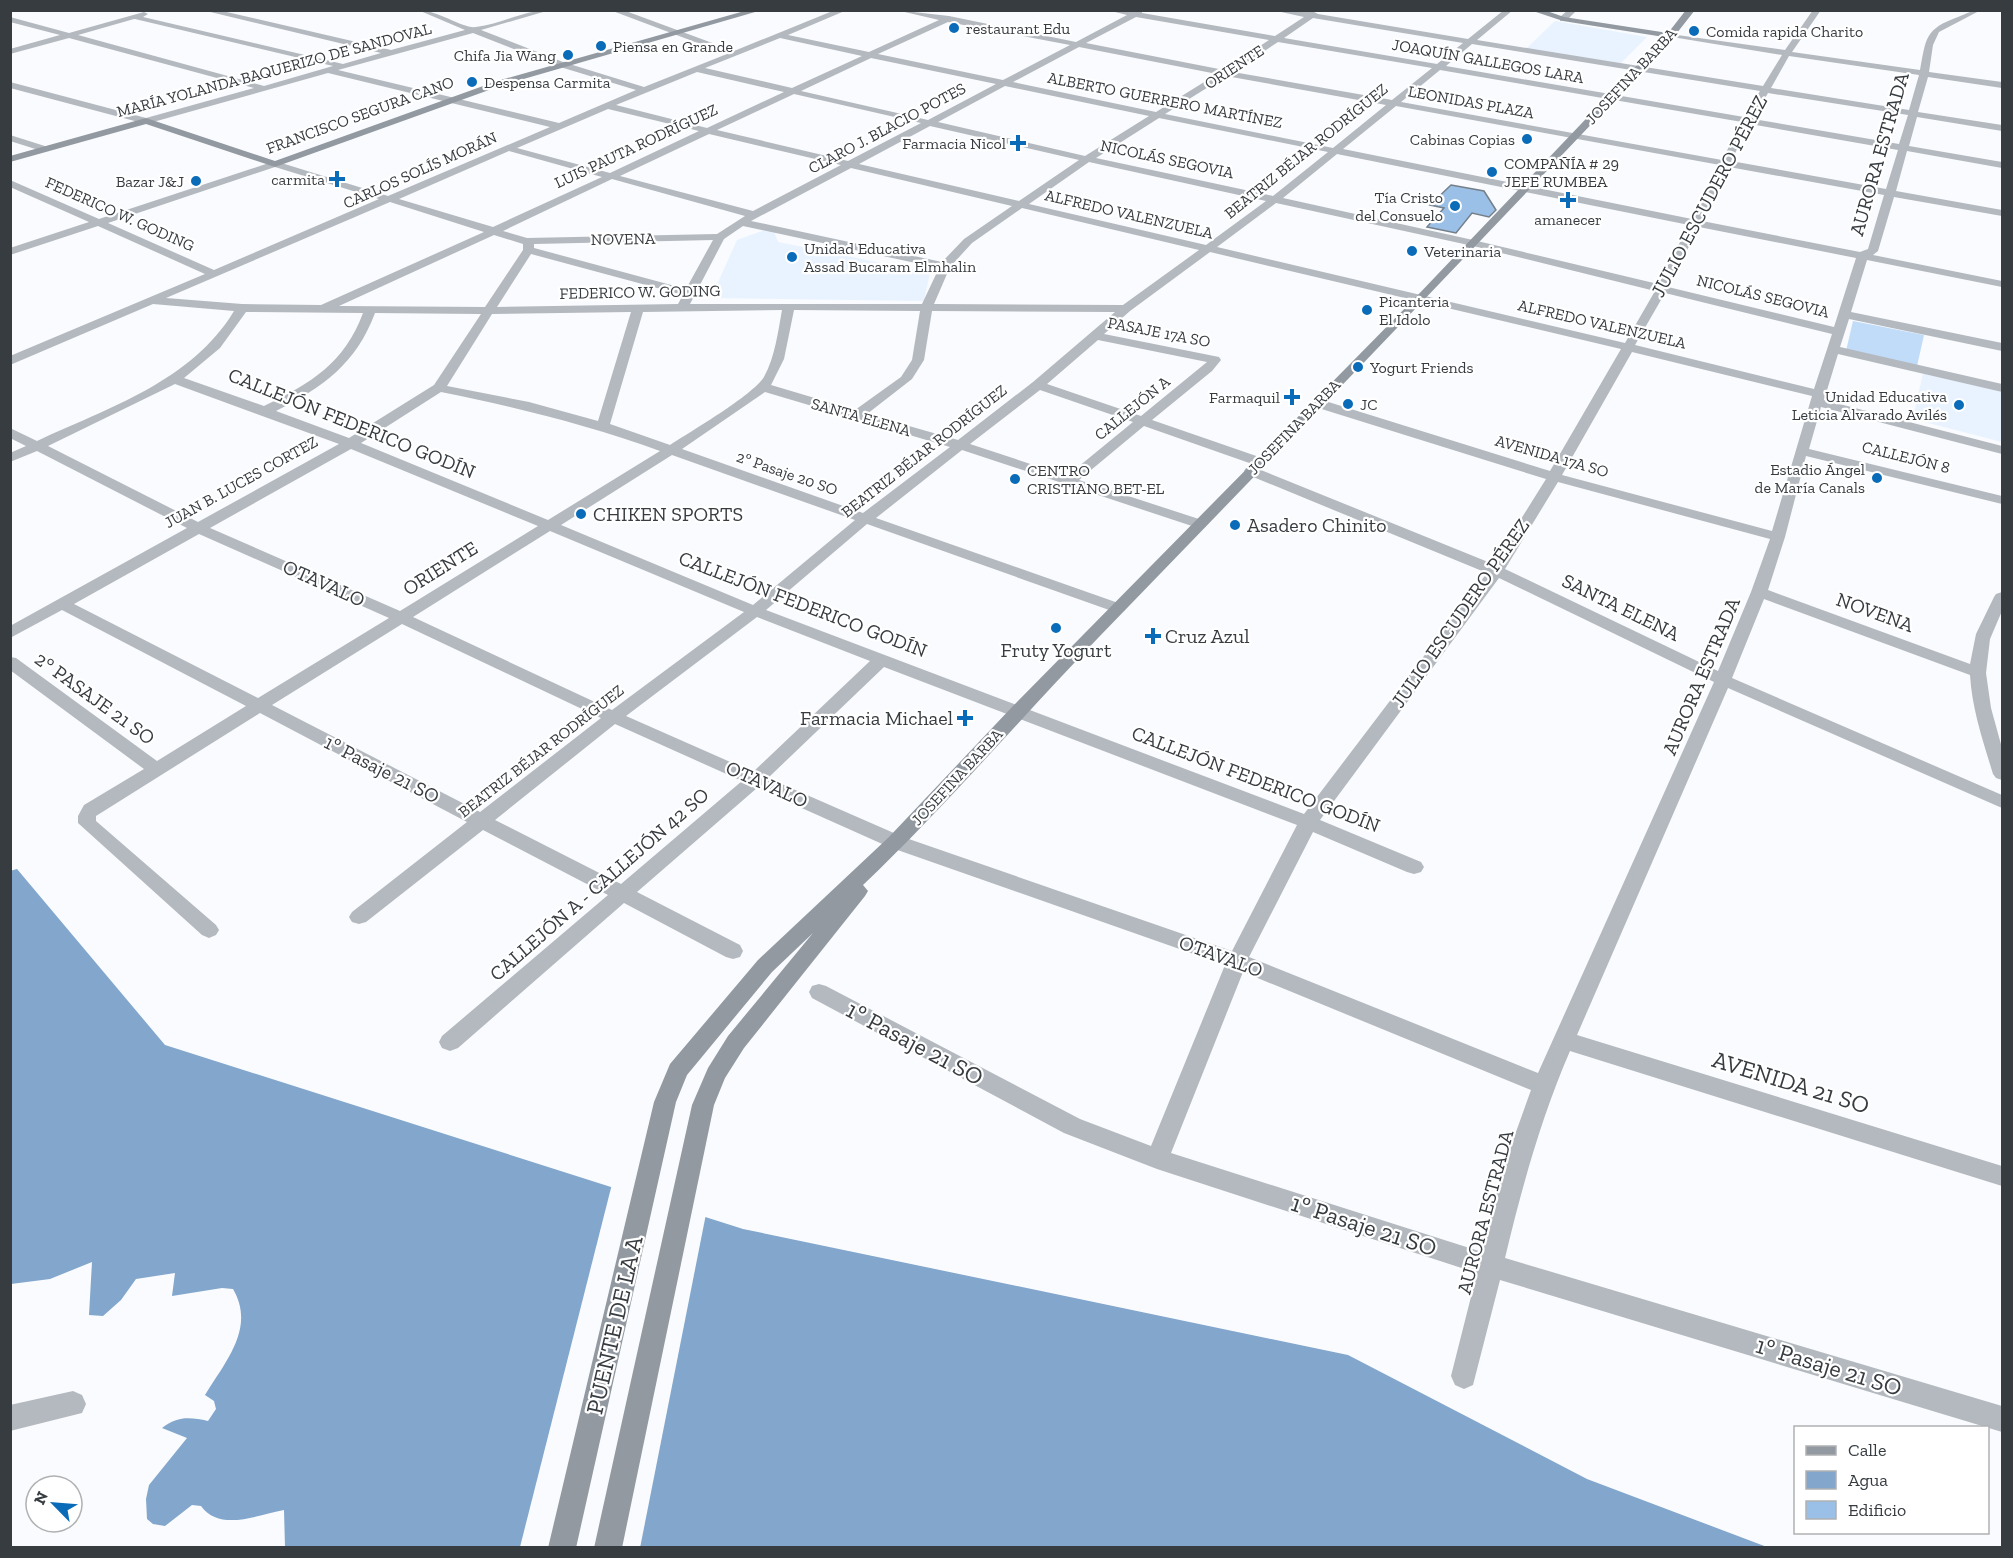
<svg xmlns="http://www.w3.org/2000/svg" width="2013" height="1558" viewBox="0 0 2013 1558" font-family="'Zilla Slab',serif">
	<rect width="100%" height="100%" fill="#f9fbfe"/>
	<g fill="#e9f3ff">
		<polygon points="1555,21 1647,37 1621,63 1526,49"/>
		<polygon points="765,230 774,232 778,242 930,273 924,301 711,298 737,240"/>
		<polygon points="1923,373 2002,392 2002,442 1913,419"/>
	</g>
	<polygon fill="#c0dcf9" points="1853,321 1924,335 1917,366 1846,351"/>
	<path fill="#82a6cc" d="M17 869 165 1045 743 1229 1348 1355 1587 1479 1767 1547H285L284 1510C257 1515 220 1532 201 1506L192 1505 165 1526 153 1524 147 1519 146 1499 149 1485 187 1438 162 1428C177 1416 190 1417 208 1421L216 1409 214 1401 205 1395C225 1362 256 1328 233 1289L222 1288 172 1296 175 1273 136 1279 121 1300 103 1316 89 1315 92 1262 50 1279 11 1284 10 871Z"/>
	<polygon fill="#f9fbfe" points="612,1184 706,1214 640,1548 520,1547"/>
	<polygon fill="#9bc0e7" stroke="#747f8a" stroke-width="1.5" points="1451,185 1484,191 1496,210 1489,217 1472,213 1456,233 1427,227 1444,208 1430,205"/>
	<g fill="none" stroke-linecap="round" stroke-linejoin="round">
		<g fill="#b4b9bf" fill-rule="evenodd">
			<path d="M202 10H218L391 50 465 30 418 10C438 10 463 29 476 27 502 24 524 10 550 10L481 30 563 62 644 87 727 54 610 10H623L734 51 835 10H847L788 35 869 52 939 20 896 10 949 16 1076 42 1127 15 1107 10H1142V13L1275 36 1304 17 1272 10 1314 12 1318 14 1468 39 1504 10H1513L1477 40 1763 86 1782 55 1666 36 1670 34 1785 50 1813 10H1821L1792 52 1920 70C1926 38 1925 29 1958 17 1966 14 1971 10 1981 10L1939 32 1933 45 1929 72 2002 82V88L1928 77 1918 112 2002 125V131L1917 117 1909 146 2002 162V168L1907 151 1896 191 2002 210V216L1894 197 1878 251 1873 255 2002 281V287L1867 260 1851 312 2002 343V351L1849 319 1840 347 2002 384V392L1838 354 1824 400 2002 446V454L1821 407 1809 449 2002 496V504L1806 456 1785 537 1768 590 1970 664 1976 634 1994 597 1996 594 2002 592V611L1990 639 1986 673 1991 708 2002 748V780L1996 778 1993 774C1983 741 1972 709 1970 675L1764 599 1732 678 2002 795V808L1728 688 1577 1035 2002 1166V1186L1570 1051C1541 1118 1522 1187 1505 1258L2002 1406V1432L1500 1280 1473 1385 1464 1389 1455 1385 1451 1376 1477 1273 1157 1169 1064 1133 812 998 809 992 812 986 819 984 826 986 1080 1119 1151 1146 1225 965 889 847 757 788 637 892 740 945 743 951 740 957 733 959 726 957 624 903 458 1048 450 1051 442 1048 439 1042 442 1036 608 895 483 830 366 922 359 924 352 922 349 917 352 912 467 822 260 713 96 816V821L216 925 219 930 216 935 209 938 202 935 78 823V816L84 805 144 769 10 670V657L16 658 157 761 246 706 62 610 10 638V626L187 528 37 451 10 462V453L26 446 10 438V428L37 441C108 408 192 381 234 311L153 304 10 365V356L205 274 98 226 10 255V248L89 222 10 187V180L99 219 275 161 388 196 550 127 328 73 146 124 10 88V82L146 118 254 88 69 38 10 54V49L60 35 10 22V17L69 33 144 12 148 14 143 17 343 64 381 53ZM1136 17 1269 40 1224 70 1086 43ZM1313 18 1463 43 1437 64 1284 38ZM134 19H135L333 66 264 86 78 35ZM948 22 1070 45 1003 80 878 54ZM473 33 557 66 636 90 559 123 338 70ZM780 38 862 56 792 88 705 68ZM1278 42 1432 68 1392 100 1233 72ZM1472 44 1760 91 1744 117 1446 66ZM1079 47 1217 74 1156 112 1013 82ZM1789 56 1919 75 1909 110 1771 88ZM871 58 996 84 928 120 801 91ZM1440 70 1742 122 1722 160 1401 102ZM697 72 784 92 707 128 616 105ZM1226 76 1386 105 1333 148 1165 114ZM1005 86 1149 116 1085 156 938 122ZM1768 93 1908 115 1899 144 1753 119ZM794 94 921 123 848 161 717 130ZM1396 106 1720 165 1692 219 1343 149ZM608 109 699 131 610 173 517 148ZM1159 118 1328 152 1273 196 1096 158ZM1750 124 1898 150 1886 189 1731 161ZM930 126 1079 160 1019 201 859 164ZM709 134 841 165 753 211 620 176ZM509 151 602 177 493 227 399 199ZM1337 154 1689 225 1658 284 1473 240 1283 198ZM1089 162 1266 201 1206 245 1029 204ZM275 167 379 199 214 270 108 223ZM1729 167 1884 195 1868 249 1860 252 1702 221ZM851 168 1012 206 964 239 942 262 751 221ZM612 179 745 216 717 234 527 238 503 231ZM390 202 484 232 321 305 242 304 166 298ZM1276 203 1473 246 1655 291 1625 343 1217 247ZM1022 208 1199 250 1123 305 934 304 950 267 972 243ZM743 226 939 268 922 304H690L724 239ZM1699 227 1856 258 1834 327 1668 287ZM494 235 523 244V250L485 307 339 306ZM713 240 686 289 534 248V244ZM1210 252 1621 349 1550 471 1322 400 1317 399 1310 403 1312 406 1546 479 1493 564 1256 468H1246L1244 471 1246 474 1487 573 1304 814 766 610 867 524 1112 611H1124L1126 608 1124 605 876 518 962 450 1195 527H1205L1207 524 1205 521 1079 480 1144 426 1255 465 1260 466 1267 462 1265 459 1152 420 1212 371 1221 360 1219 357 1104 334 1130 311ZM531 254 683 295 678 304 497 307ZM1665 293 1832 334 1814 389 1635 345ZM782 310C778 332 775 357 764 377 753 395 690 432 670 445L610 424 643 312ZM794 310 920 311 912 360 901 377 855 410 771 385 784 359ZM932 311 1115 312 1033 382 958 440 867 414 912 379 924 360ZM246 312 363 313C344 364 311 383 264 406L184 378 220 348ZM631 312 598 421 529 402 447 386 492 314ZM375 313 481 314 434 385 349 438 276 411C323 387 356 364 375 313ZM1098 340 1207 362 1141 416 1047 384ZM1632 352 1812 396 1772 531 1562 475ZM175 384 339 444 198 522 48 446ZM1040 390 1133 422 1067 476 970 444ZM441 392C516 407 588 425 660 451L548 520 361 443ZM765 392 950 447 863 513 682 449ZM351 449 538 526 400 611 210 528ZM672 455 855 520 753 605 561 525ZM1558 482 1770 539 1751 592 1718 671 1505 569ZM550 531 744 612 612 710 413 617ZM199 534 389 618 258 698 74 604ZM1499 578 1714 682 1538 1073 1249 957 1313 832 1407 872 1414 874 1421 872 1424 867 1421 862 1320 820ZM757 617 870 661 753 772 626 716ZM402 624 601 718 480 812 272 705ZM884 667 1297 825 1232 951 903 837 768 778ZM615 724 742 781 621 884 495 820ZM1243 972 1531 1090 1502 1171 1482 1252 1171 1153Z"/>
			<polygon points="1568,10 1577,10 1566,21 1560,21 1560,17"/>
			<polygon points="10,135 48,147 50,149 45,152 10,141"/>
			<polygon points="73,1391 82,1395 86,1404 82,1413 10,1431 10,1405"/>
		</g>
		<g fill="#9299a1" fill-rule="evenodd">
			<polygon points="748,10 762,10 503,85 275,167 146,124 10,162 10,156 146,118 275,161 497,81"/>
			<path d="M1530 10H1544L1564 17 1668 33 1686 10H1695L1673 38C1483 239 1291 439 1098 638 1019 720 945 807 863 885L868 891 865 896 744 1048 725 1078 714 1105 622 1548H594L692 1105 708 1068 728 1036 813 933 772 972 687 1075 676 1102 576 1548H548L654 1102 670 1064 758 960 889 837 1012 707 1416 297 1664 37 1563 21Z"/>
		</g>
	</g>
	<g fill="#0a6cb8" stroke="#fff" stroke-width="2">
		<circle cx="954" cy="28" r="6"/>
		<circle cx="1694" cy="31" r="6"/>
		<circle cx="601" cy="46" r="6"/>
		<circle cx="568" cy="55" r="6"/>
		<circle cx="472" cy="82" r="6"/>
		<circle cx="1527" cy="139" r="6"/>
		<path d="M1015 134h6v6h6v6h-6v6h-6v-6h-6v-6h6z"/>
		<circle cx="1492" cy="172" r="6"/>
		<path d="M334 170h6v6h6v6h-6v6h-6v-6h-6v-6h6z"/>
		<circle cx="196" cy="181" r="6"/>
		<path d="M1565 191h6v6h6v6h-6v6h-6v-6h-6v-6h6z"/>
		<circle cx="1455" cy="206" r="6"/>
		<circle cx="1412" cy="251" r="6"/>
		<circle cx="792" cy="257" r="6"/>
		<circle cx="1367" cy="310" r="6"/>
		<circle cx="1358" cy="367" r="6"/>
		<path d="M1289 388h6v6h6v6h-6v6h-6v-6h-6v-6h6z"/>
		<circle cx="1348" cy="404" r="6"/>
		<circle cx="1959" cy="405" r="6"/>
		<circle cx="1877" cy="478" r="6"/>
		<circle cx="1015" cy="479" r="6"/>
		<circle cx="581" cy="514" r="6"/>
		<circle cx="1235" cy="525" r="6"/>
		<circle cx="1056" cy="628" r="6"/>
		<path d="M1150 627h6v6h6v6h-6v6h-6v-6h-6v-6h6z"/>
		<path d="M962 709h6v6h6v6h-6v6h-6v-6h-6v-6h6z"/>
	</g>
	<g text-anchor="middle" dominant-baseline="central" stroke-width="4.5" stroke-linejoin="round" paint-order="stroke">
		<g font-size="16" fill="#373c41" stroke="#fff" text-anchor="start">
			<text x="966" y="28">restaurant Edu</text>
			<text x="1706" y="31">Comida rapida Charito</text>
			<text x="613" y="46">Piensa en Grande</text>
			<text x="556" y="55" text-anchor="end">Chifa Jia Wang</text>
			<text x="484" y="82">Despensa Carmita</text>
			<text x="1515" y="139" text-anchor="end">Cabinas Copias</text>
			<text x="1006" y="143" text-anchor="end">Farmacia Nicol</text>
			<text x="1504" y="163">COMPAÑÍA # 29<tspan x="1504" dy="18">JEFE RUMBEA</tspan></text>
			<text x="325" y="179" text-anchor="end">carmita</text>
			<text x="184" y="181" text-anchor="end">Bazar J&amp;J</text>
			<text x="1443" y="197" text-anchor="end">Tía Cristo<tspan x="1443" dy="18">del Consuelo</tspan></text>
			<text x="1568" y="219" text-anchor="middle">amanecer</text>
			<text x="804" y="248">Unidad Educativa<tspan x="804" dy="18">Assad Bucaram Elmhalin</tspan></text>
			<text x="1424" y="251">Veterinaria</text>
			<text x="1379" y="301">Picanteria<tspan x="1379" dy="18">El Idolo</tspan></text>
			<text x="1370" y="367">Yogurt Friends</text>
			<text x="1947" y="396" text-anchor="end">Unidad Educativa<tspan x="1947" dy="18">Leticia Alvarado Avilés</tspan></text>
			<text x="1280" y="397" text-anchor="end">Farmaquil</text>
			<text x="1360" y="404">JC</text>
			<text x="1865" y="469" text-anchor="end">Estadio Ángel<tspan x="1865" dy="18">de María Canals</tspan></text>
			<text x="1027" y="470">CENTRO<tspan x="1027" dy="18">CRISTIANO BET-EL</tspan></text>
		</g>
		<g font-size="16" fill="#373c41" stroke="#fff">
			<text transform="translate(1488 61) rotate(10)">JOAQUÍN GALLEGOS LARA</text>
			<text transform="translate(1234 67) rotate(-33)">ORIENTE</text>
			<text transform="translate(274 70) rotate(-15)">MARÍA YOLANDA BAQUERIZO DE SANDOVAL</text>
			<text transform="translate(1631 76) rotate(-47)">JOSEFINA BARBA</text>
			<text transform="translate(1165 100) rotate(11)">ALBERTO GUERRERO MARTÍNEZ</text>
			<text transform="translate(1471 102) rotate(10)">LEONIDAS PLAZA</text>
			<text transform="translate(360 115) rotate(-20)">FRANCISCO SEGURA CANO</text>
			<text transform="translate(887 128) rotate(-28)">CLARO J. BLACIO POTES</text>
			<text transform="translate(636 146) rotate(-25)">LUIS PAUTA RODRÍGUEZ</text>
			<text transform="translate(1306 151) rotate(-39)">BEATRIZ BÉJAR RODRÍGUEZ</text>
			<text transform="translate(1167 159) rotate(12)">NICOLÁS SEGOVIA</text>
			<text transform="translate(420 170) rotate(-24)">CARLOS SOLÍS MORÁN</text>
			<text transform="translate(120 214) rotate(24)">FEDERICO W. GODING</text>
			<text transform="translate(1129 214) rotate(13)">ALFREDO VALENZUELA</text>
			<text transform="translate(623 239) rotate(-1)">NOVENA</text>
			<text transform="translate(640 292) rotate(-1)">FEDERICO W. GODING</text>
			<text transform="translate(1763 296) rotate(14)">NICOLÁS SEGOVIA</text>
			<text transform="translate(1602 324) rotate(13)">ALFREDO VALENZUELA</text>
			<text transform="translate(1159 332) rotate(11)">PASAJE 17A SO</text>
			<text transform="translate(1132 408) rotate(-39)">CALLEJÓN A</text>
			<text transform="translate(861 417) rotate(16)">SANTA ELENA</text>
			<text transform="translate(1294 427) rotate(-46)">JOSEFINA BARBA</text>
			<text transform="translate(924 451) rotate(-38)">BEATRIZ BÉJAR RODRÍGUEZ</text>
			<text transform="translate(1552 456) rotate(16)">AVENIDA 17A SO</text>
			<text transform="translate(1906 457) rotate(14)">CALLEJÓN 8</text>
			<text transform="translate(787 473) rotate(19)">2º Pasaje 20 SO</text>
			<text transform="translate(241 482) rotate(-29)">JUAN B. LUCES CORTEZ</text>
			<text transform="translate(541 751) rotate(-38)">BEATRIZ BÉJAR RODRÍGUEZ</text>
			<text transform="translate(957 777) rotate(-47)">JOSEFINA BARBA</text>
		</g>
		<g font-size="20" fill="#373c41" stroke="#fff">
			<text transform="translate(1879 154) rotate(-74)">AURORA ESTRADA</text>
			<text transform="translate(1709 196) rotate(-62)">JULIO ESCUDERO PÉREZ</text>
			<text transform="translate(352 423) rotate(22)">CALLEJÓN FEDERICO GODÍN</text>
			<text transform="translate(440 568) rotate(-32)">ORIENTE</text>
			<text transform="translate(324 583) rotate(24)">OTAVALO</text>
			<text transform="translate(803 604) rotate(21)">CALLEJÓN FEDERICO GODÍN</text>
			<text transform="translate(1621 607) rotate(26)">SANTA ELENA</text>
			<text transform="translate(1875 612) rotate(20)">NOVENA</text>
			<text transform="translate(1460 613) rotate(-55)">JULIO ESCUDERO PÉREZ</text>
			<text transform="translate(1701 676) rotate(-67)">AURORA ESTRADA</text>
			<text transform="translate(95 698) rotate(36)">2° PASAJE 21 SO</text>
			<text transform="translate(382 769) rotate(27)">1º Pasaje 21 SO</text>
			<text transform="translate(1256 779) rotate(21)">CALLEJÓN FEDERICO GODÍN</text>
			<text transform="translate(767 784) rotate(24)">OTAVALO</text>
			<text transform="translate(599 884) rotate(-41)">CALLEJÓN A - CALLEJÓN 42 SO</text>
			<text transform="translate(1221 956) rotate(20)">OTAVALO</text>
			<text transform="translate(1485 1212) rotate(-75)">AURORA ESTRADA</text>
		</g>
		<g font-size="20" fill="#373c41" stroke="#fff" text-anchor="start">
			<text x="593" y="514">CHIKEN SPORTS</text>
			<text x="1247" y="525">Asadero Chinito</text>
			<text x="1165" y="636">Cruz Azul</text>
			<text x="1056" y="650" text-anchor="middle">Fruty Yogurt</text>
			<text x="953" y="718" text-anchor="end">Farmacia Michael</text>
		</g>
		<g font-size="24" fill="#373c41" stroke="#fff">
			<text transform="translate(915 1043) rotate(28)">1º Pasaje 21 SO</text>
			<text transform="translate(1791 1082) rotate(17)">AVENIDA 21 SO</text>
			<text transform="translate(1364 1225) rotate(18)">1º Pasaje 21 SO</text>
			<text transform="translate(614 1325) rotate(-77)">PUENTE DE LA A</text>
			<text transform="translate(1829 1366) rotate(17)">1º Pasaje 21 SO</text>
		</g>
	</g>
	<rect width="2013" height="1558" fill="none" stroke="#373c41" stroke-width="24"/>
	<rect x="1794" y="1426" width="195" height="108" fill="#ffffff" stroke="#afb1b3" stroke-width="1.5"/>
	<rect x="1806" y="1446" width="30" height="9" fill="#9299a1" stroke="#afb1b3" stroke-width="1.5"/>
	<text x="1848" y="1456" font-size="18" fill="#373c41">Calle</text>
	<rect x="1806" y="1471" width="30" height="18" fill="#82a6cc" stroke="#afb1b3" stroke-width="1.5"/>
	<text x="1848" y="1486" font-size="18" fill="#373c41">Agua</text>
	<rect x="1806" y="1501" width="30" height="18" fill="#9bc0e7" stroke="#afb1b3" stroke-width="1.5"/>
	<text x="1848" y="1516" font-size="18" fill="#373c41">Edificio</text>
	<g transform="translate(54 1504) rotate(295)"><circle r="28" fill="#ffffff" stroke="#afb1b3" stroke-width="1.5"/>
	<path d="M0-4.5L10 22L0 15L-10 22Z" fill="#0a6cb8"/>
	<text y="-9" font-size="16" font-weight="bold" text-anchor="middle" fill="#373c41">N</text>
	</g>
</svg>
